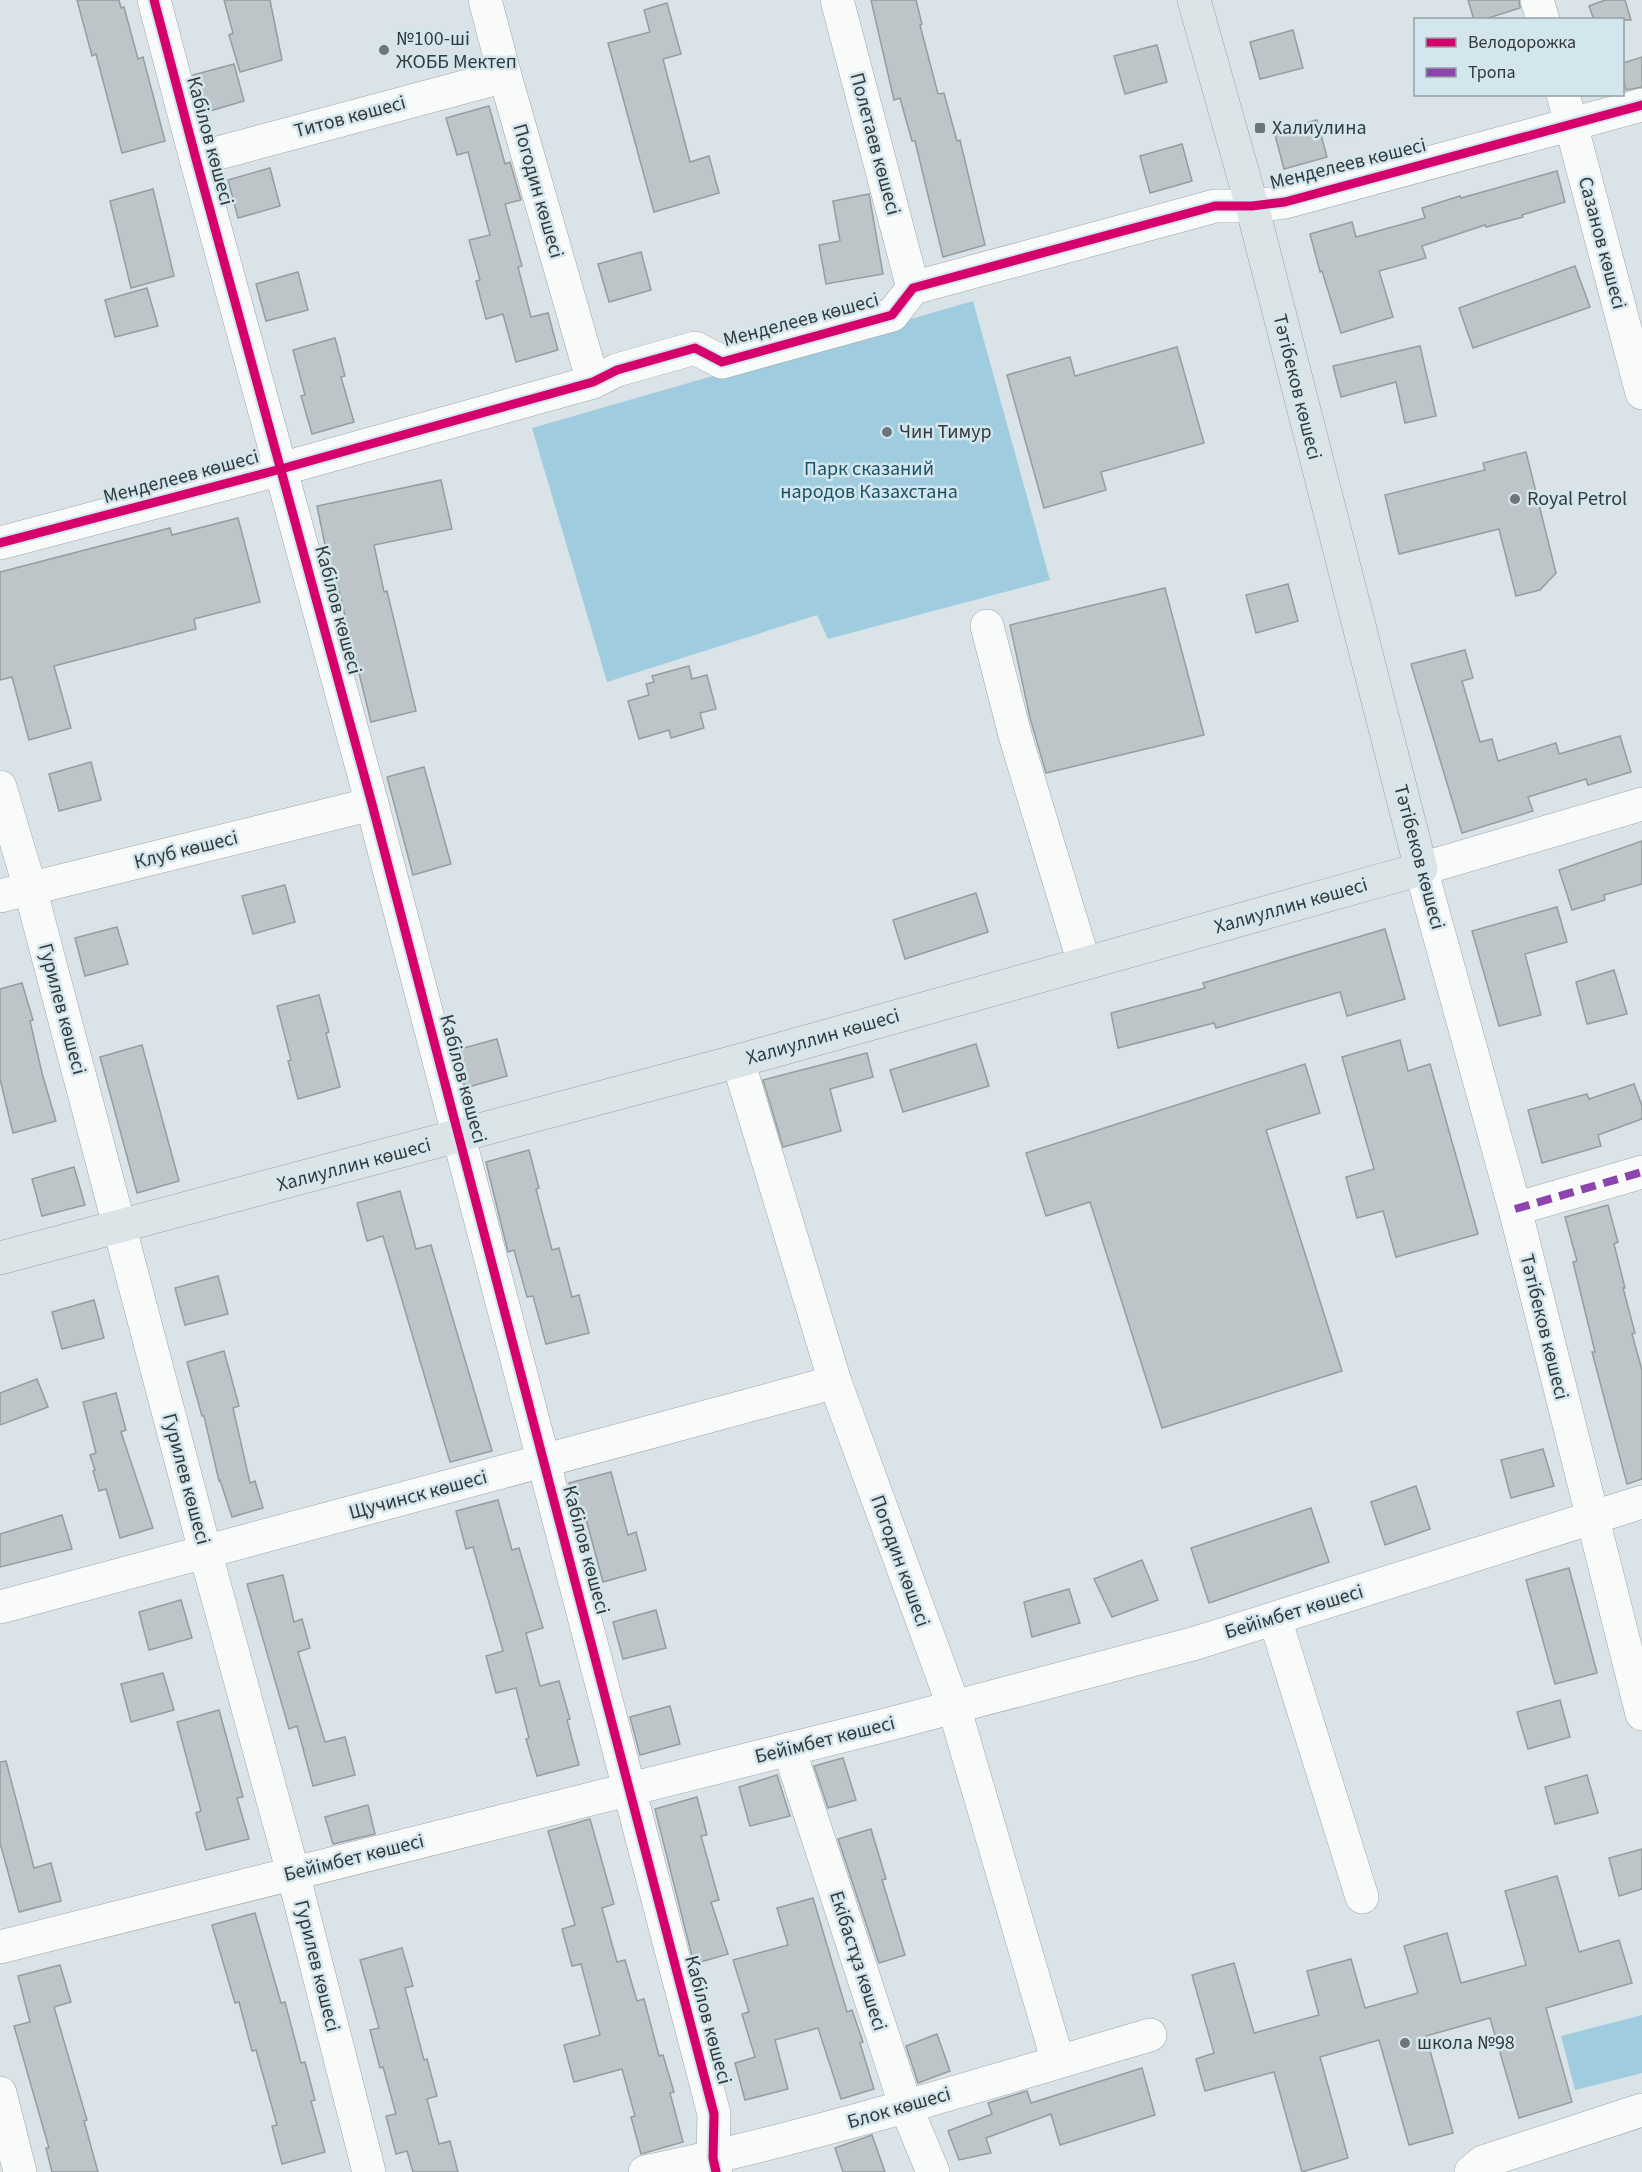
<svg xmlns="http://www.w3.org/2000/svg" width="1642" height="2172" viewBox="0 0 1642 2172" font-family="'Source Sans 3',sans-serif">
	<rect width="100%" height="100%" fill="#dae3e7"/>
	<g fill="#9fcddf">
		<polygon points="973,301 1050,580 828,639 817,615 607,682 532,428"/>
		<polygon points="1642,2015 1642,2073 1575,2090 1561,2036"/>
	</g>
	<g fill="#bdc5c8" stroke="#969da0" stroke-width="1.5">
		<polygon points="77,0 119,0 121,8 124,7 138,59 143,57 165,141 122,153 96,54 92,56"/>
		<polygon points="224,0 270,0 282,60 240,72 229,35 233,33"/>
		<polygon points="871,0 916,0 922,24 920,25 938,94 944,93 957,141 960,140 985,245 943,257 915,141 912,141 900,98 894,100"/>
		<polygon points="1468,0 1519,0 1520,8 1482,20 1474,20"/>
		<polygon points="1605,0 1625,0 1631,20 1594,20 1589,6"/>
		<polygon points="667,3 681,54 663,59 690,162 709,156 719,193 654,212 608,43 650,32 644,10"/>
		<polygon points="1293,30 1303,68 1260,79 1250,42"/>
		<polygon points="1157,45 1167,82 1125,94 1114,56"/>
		<polygon points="1642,57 1642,87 1626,90 1623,77 1623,63"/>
		<polygon points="234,64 244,101 203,113 193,75"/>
		<polygon points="489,106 505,164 510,162 521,200 505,204 522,266 518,267 531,317 548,313 558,350 516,362 503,314 486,319 476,281 480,280 469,240 490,235 468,152 457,155 446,118"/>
		<polygon points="1317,120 1327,157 1284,169 1274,131"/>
		<polygon points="1182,144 1192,181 1150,193 1140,156"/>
		<polygon points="270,168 280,206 238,218 228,180"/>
		<polygon points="1557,171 1565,202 1522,215 1523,217 1486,227 1485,225 1422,246 1426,258 1379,271 1393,317 1341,333 1322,271 1320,272 1310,234 1352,222 1356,237 1425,218 1422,208 1460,196 1461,198"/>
		<polygon points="153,189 174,276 131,288 110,201"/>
		<polygon points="869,194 883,274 826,284 819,245 840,241 833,201"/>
		<polygon points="641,252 651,290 609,302 598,264"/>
		<polygon points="1575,266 1590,307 1473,348 1459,308"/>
		<polygon points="298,272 308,310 266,321 256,284"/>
		<polygon points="147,288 158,326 115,337 105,300"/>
		<polygon points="335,338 345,376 341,377 354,422 312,434 301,396 305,395 293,350"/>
		<polygon points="1420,346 1436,416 1405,423 1396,382 1341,397 1333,366"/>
		<polygon points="1177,347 1204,443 1101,472 1106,490 1044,508 1007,375 1070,357 1075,376"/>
		<polygon points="1526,452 1556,573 1540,590 1516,596 1499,529 1399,554 1385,495 1485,470 1483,463"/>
		<polygon points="441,480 452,529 374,545 384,592 387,591 416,711 371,722 337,583 333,584 317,506"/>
		<polygon points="238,518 260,602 194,619 196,629 54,666 71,728 29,740 12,677 0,680 0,572 170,528 172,535"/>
		<polygon points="1288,584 1298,621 1256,633 1246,595"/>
		<polygon points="1165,588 1204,735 1046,773 1030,718 1010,625"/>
		<polygon points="1465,650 1473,678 1462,681 1480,742 1492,739 1498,761 1556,743 1559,754 1620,736 1631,772 1588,785 1586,779 1528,797 1533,811 1462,833 1411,664"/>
		<polygon points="689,666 692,679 707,675 716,709 700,713 704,728 671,738 669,730 639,739 628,701 649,695 646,684 654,682 652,676"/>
		<polygon points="91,762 101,800 59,811 49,774"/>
		<polygon points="424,767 451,864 413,875 387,777"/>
		<polygon points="1642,841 1642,884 1604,895 1605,900 1572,910 1559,870"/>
		<polygon points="285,885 295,922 253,934 242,896"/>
		<polygon points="976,893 988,932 905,959 893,920"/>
		<polygon points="1557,907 1567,942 1525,954 1541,1015 1499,1026 1472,931"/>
		<polygon points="117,927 128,964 85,976 75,938"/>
		<polygon points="1385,929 1405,999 1347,1016 1340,992 1216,1028 1214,1023 1118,1048 1111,1013 1205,988 1203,983"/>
		<polygon points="1614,970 1627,1014 1587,1024 1576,982"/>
		<polygon points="22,983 33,1020 30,1021 42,1073 56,1121 13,1133 0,1079 0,989"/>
		<polygon points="319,995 329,1032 326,1033 340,1087 298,1099 288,1061 291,1060 277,1006"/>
		<polygon points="497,1039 507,1076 465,1088 456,1050"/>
		<polygon points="1400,1040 1408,1071 1430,1064 1478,1234 1396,1257 1383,1211 1357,1218 1346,1177 1374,1169 1342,1057"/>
		<polygon points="976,1044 989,1086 903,1112 890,1070"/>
		<polygon points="142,1045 179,1181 137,1193 100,1057"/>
		<polygon points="867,1053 873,1077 830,1089 841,1131 783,1147 763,1080"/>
		<polygon points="1305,1064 1320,1113 1266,1130 1342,1371 1162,1428 1090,1202 1046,1216 1026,1153"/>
		<polygon points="1634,1084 1642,1106 1642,1119 1598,1135 1601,1146 1542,1163 1528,1110 1587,1094 1589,1099"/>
		<polygon points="529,1150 539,1188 536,1189 552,1250 559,1248 572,1297 579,1295 589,1333 546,1344 533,1296 527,1297 514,1250 508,1252 486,1162"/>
		<polygon points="74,1167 85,1205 42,1216 32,1179"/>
		<polygon points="400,1191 416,1249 431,1245 492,1451 450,1462 383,1236 367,1241 357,1203"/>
		<polygon points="1608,1205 1618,1242 1614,1244 1625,1288 1623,1288 1635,1333 1632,1334 1642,1370 1642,1479 1627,1484 1592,1352 1595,1352 1573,1262 1577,1261 1565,1217"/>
		<polygon points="218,1276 228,1314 185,1325 175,1288"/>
		<polygon points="94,1300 104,1338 62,1349 52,1312"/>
		<polygon points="224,1351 239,1406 233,1408 250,1483 255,1481 263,1508 232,1517 220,1480 219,1481 204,1416 202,1416 187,1362"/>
		<polygon points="37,1379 48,1407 0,1425 0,1393"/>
		<polygon points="116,1393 126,1430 121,1432 153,1528 120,1538 106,1489 99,1491 93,1471 95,1470 90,1455 96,1453 83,1402"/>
		<polygon points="1543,1449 1554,1486 1511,1498 1501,1460"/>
		<polygon points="611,1472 628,1535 636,1532 646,1570 603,1582 586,1519 579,1521 569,1483"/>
		<polygon points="1416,1486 1430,1529 1385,1545 1371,1502"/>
		<polygon points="498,1500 512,1550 519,1548 543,1628 526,1633 540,1686 559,1681 570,1719 567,1720 579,1765 537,1776 526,1739 529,1738 516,1688 496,1693 486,1656 503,1651 473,1547 466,1549 456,1511"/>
		<polygon points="1311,1508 1329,1562 1209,1603 1191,1548"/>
		<polygon points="62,1515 72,1549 0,1567 0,1534"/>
		<polygon points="1142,1560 1158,1600 1112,1617 1094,1579"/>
		<polygon points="1569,1568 1597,1673 1555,1684 1526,1580"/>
		<polygon points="283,1575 294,1622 302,1619 310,1648 298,1652 325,1742 345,1737 355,1775 313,1786 297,1726 289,1729 247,1584"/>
		<polygon points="1069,1589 1080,1623 1032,1637 1024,1602"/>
		<polygon points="181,1600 192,1638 149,1650 139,1612"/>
		<polygon points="656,1610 666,1648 623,1659 613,1622"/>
		<polygon points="163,1673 174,1710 131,1722 121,1684"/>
		<polygon points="1560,1700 1570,1737 1528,1749 1517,1712"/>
		<polygon points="670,1706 680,1744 640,1755 630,1717"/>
		<polygon points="219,1710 243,1797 237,1798 249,1839 206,1850 196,1813 201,1811 177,1722"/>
		<polygon points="843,1758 856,1800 828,1808 814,1766"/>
		<polygon points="6,1761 34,1868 51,1863 61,1901 19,1912 0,1843 0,1762"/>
		<polygon points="777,1775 790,1816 750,1826 739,1787"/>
		<polygon points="1587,1775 1598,1813 1555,1824 1545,1787"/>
		<polygon points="697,1797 707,1835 701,1836 719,1900 711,1902 728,1954 694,1964 655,1809"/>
		<polygon points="368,1805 375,1834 333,1844 325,1817"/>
		<polygon points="590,1819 614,1904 602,1908 617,1962 625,1960 637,2001 644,1999 659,2056 663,2055 674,2092 670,2093 683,2142 641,2154 631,2117 635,2116 622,2069 574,2082 564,2045 600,2035 581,1964 572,1966 562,1929 575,1925 548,1831"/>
		<polygon points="871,1829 886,1879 882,1880 905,1955 879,1963 838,1839"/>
		<polygon points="1642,1849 1642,1889 1619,1896 1609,1858"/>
		<polygon points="1557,1876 1579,1952 1619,1940 1632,1983 1546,2008 1572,2102 1519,2118 1490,2018 1426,2036 1453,2133 1409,2145 1379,2040 1320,2057 1348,2158 1302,2172 1274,2072 1205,2091 1196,2059 1214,2053 1192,1975 1234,1963 1254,2033 1319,2015 1307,1971 1351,1959 1365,2008 1418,1993 1404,1946 1447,1933 1461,1983 1526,1965 1505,1891"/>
		<polygon points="813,1898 847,2012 852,2010 863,2042 860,2043 874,2089 841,2099 818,2028 775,2040 788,2089 745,2100 735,2063 755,2057 742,2014 749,2012 733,1960 788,1945 777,1908"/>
		<polygon points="255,1913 281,2003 285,2002 301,2063 305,2062 315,2100 311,2101 325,2152 282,2164 272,2126 277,2125 256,2050 252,2051 239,2002 235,2003 212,1925"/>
		<polygon points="402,1948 413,1986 405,1988 424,2060 427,2059 437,2096 427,2099 439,2144 450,2141 458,2172 413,2172 407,2151 396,2154 386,2116 396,2114 383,2067 380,2068 370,2030 379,2028 360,1960"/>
		<polygon points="60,1965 71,2002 54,2007 87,2120 84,2121 98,2172 52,2172 46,2148 49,2148 14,2026 30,2022 18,1976"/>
		<polygon points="937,2034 950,2071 918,2083 906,2046"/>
		<polygon points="1142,2068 1155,2115 1060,2145 1051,2114 986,2138 991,2153 959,2160 948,2131 992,2114 988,2103 1027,2091 1031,2103"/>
		<polygon points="872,2135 885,2172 843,2172 835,2148"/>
	</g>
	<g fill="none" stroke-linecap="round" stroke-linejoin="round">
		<defs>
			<g id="minor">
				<polyline points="154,0 196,159 372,804 714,2114 713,2158 716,2172"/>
				<polyline points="485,0 505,76 593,382"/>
				<polyline points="837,0 913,288"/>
				<polyline points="1537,0 1543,20"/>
				<polyline points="1563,94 1642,393"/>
				<polyline points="196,159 505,76"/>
				<polyline points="0,543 281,469 593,382 617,370 695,348 722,362 892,315 913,288 1215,206 1252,206 1285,202 1642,105"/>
				<polyline points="987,626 1015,735 1084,963"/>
				<polyline points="0,787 30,888 205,1551 293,1873 369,2172"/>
				<polyline points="1642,804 1421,869 1515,1209 1642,1714"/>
				<polyline points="0,896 372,804"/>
				<polyline points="738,1061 835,1382 954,1707 1058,2062"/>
				<polyline points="1515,1209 1642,1172"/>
				<path d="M0 1607C278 1530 557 1458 835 1382"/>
				<polyline points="1275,1619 1362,1897"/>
				<polyline points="789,1749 906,2107 933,2172"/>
				<polyline points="0,1947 882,1726 1196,1643 1642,1502"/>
				<polyline points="0,2093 20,2172"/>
				<path d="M645 2172C816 2136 983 2084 1150 2035"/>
				<polyline points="1471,2172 1483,2162 1642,2110"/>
			</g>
			<polyline id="major" points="0,1258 738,1061 1421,869 1252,206 1194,0"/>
		</defs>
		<use href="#minor" stroke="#9da4a7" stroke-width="34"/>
		<use href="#major" stroke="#93a4aa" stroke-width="34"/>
		<use href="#minor" stroke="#f9fbfb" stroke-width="33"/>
		<use href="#major" stroke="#dbe4e7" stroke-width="33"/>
		<polyline stroke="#8e44ad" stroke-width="8" stroke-dasharray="15 8" stroke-linecap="butt" points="1515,1209 1642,1172"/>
		<defs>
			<g id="cycleway">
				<polyline points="154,0 196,159 372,804 714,2114 713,2158 716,2172"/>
				<polyline points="0,543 281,469 593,382 617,370 695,348 722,362 892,315 913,288 1215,206 1252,206 1285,202 1642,105"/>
			</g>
		</defs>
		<use href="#cycleway" stroke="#d4e6ed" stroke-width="13"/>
		<use href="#cycleway" stroke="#d6006c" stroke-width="9"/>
	</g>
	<g fill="#6d7578" stroke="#d4e6ed" stroke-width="2">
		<circle cx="384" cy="50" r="6"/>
		<rect x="1254" y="122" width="12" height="12" rx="3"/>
		<circle cx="887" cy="432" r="6"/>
		<circle cx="1515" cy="499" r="6"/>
		<circle cx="1405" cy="2043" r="6"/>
	</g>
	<g text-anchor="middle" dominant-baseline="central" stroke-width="5" stroke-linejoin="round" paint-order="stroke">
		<g font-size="20" fill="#333a3d" stroke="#d4e6ed" text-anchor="start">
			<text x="396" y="39">№100-ші<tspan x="396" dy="23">ЖОББ Мектеп</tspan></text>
			<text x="1272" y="128">Халиулина</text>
			<text x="899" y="432">Чин Тимур</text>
			<text x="1527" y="499">Royal Petrol</text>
			<text x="1417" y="2043">школа №98</text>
		</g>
		<g font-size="20" fill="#333a3d" stroke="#d4e6ed">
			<text transform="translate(350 117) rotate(-15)">Титов көшесі</text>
			<text transform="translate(210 141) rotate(75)">Кабілов көшесі</text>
			<text transform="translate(875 144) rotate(75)">Полетаев көшесі</text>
			<text transform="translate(1348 164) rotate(-14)">Менделеев көшесі</text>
			<text transform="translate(538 191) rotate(74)">Погодин көшесі</text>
			<text transform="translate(1602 243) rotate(75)">Сазанов көшесі</text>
			<text transform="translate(801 320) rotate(-15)">Менделеев көшесі</text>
			<text transform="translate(1297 387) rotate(76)">Тәтібеков көшесі</text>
			<text transform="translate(181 477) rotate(-15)">Менделеев көшесі</text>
			<text transform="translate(338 610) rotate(75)">Кабілов көшесі</text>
			<text transform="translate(186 850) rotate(-14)">Клуб көшесі</text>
			<text transform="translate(1419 857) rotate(75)">Тәтібеков көшесі</text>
			<text transform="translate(1291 906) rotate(-16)">Халиуллин көшесі</text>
			<text transform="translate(62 1009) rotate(75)">Гурилев көшесі</text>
			<text transform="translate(823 1037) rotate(-16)">Халиуллин көшесі</text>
			<text transform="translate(463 1079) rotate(75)">Кабілов көшесі</text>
			<text transform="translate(354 1165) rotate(-15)">Халиуллин көшесі</text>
			<text transform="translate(1544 1327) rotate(76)">Тәтібеков көшесі</text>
			<text transform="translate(186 1479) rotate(75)">Гурилев көшесі</text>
			<text transform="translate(418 1495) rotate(-15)">Щучинск көшесі</text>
			<text transform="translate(586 1550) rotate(75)">Кабілов көшесі</text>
			<text transform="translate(900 1561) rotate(70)">Погодин көшесі</text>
			<text transform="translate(1294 1612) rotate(-17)">Бейімбет көшесі</text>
			<text transform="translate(825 1740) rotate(-14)">Бейімбет көшесі</text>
			<text transform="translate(354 1858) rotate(-14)">Бейімбет көшесі</text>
			<text transform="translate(858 1961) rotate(72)">Екібастұз көшесі</text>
			<text transform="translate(317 1966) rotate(76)">Гурилев көшесі</text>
			<text transform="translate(708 2020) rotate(75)">Кабілов көшесі</text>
			<text transform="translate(899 2108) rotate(-16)">Блок көшесі</text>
		</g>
		<g font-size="20" fill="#1b5264" stroke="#d4e6ed">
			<text x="869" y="469">Парк сказаний<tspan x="869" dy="23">народов Казахстана</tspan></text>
		</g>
	</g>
	<rect x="1414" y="18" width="210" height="78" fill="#d4e6ed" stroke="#94a1a7" stroke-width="1.5"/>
	<rect x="1426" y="38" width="30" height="9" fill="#d6006c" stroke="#94a1a7" stroke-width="1.5"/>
	<text x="1468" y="48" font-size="18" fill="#333a3d">Велодорожка</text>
	<rect x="1426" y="68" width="30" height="9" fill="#8e44ad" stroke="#94a1a7" stroke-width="1.5"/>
	<text x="1468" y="78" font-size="18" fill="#333a3d">Тропа</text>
</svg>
